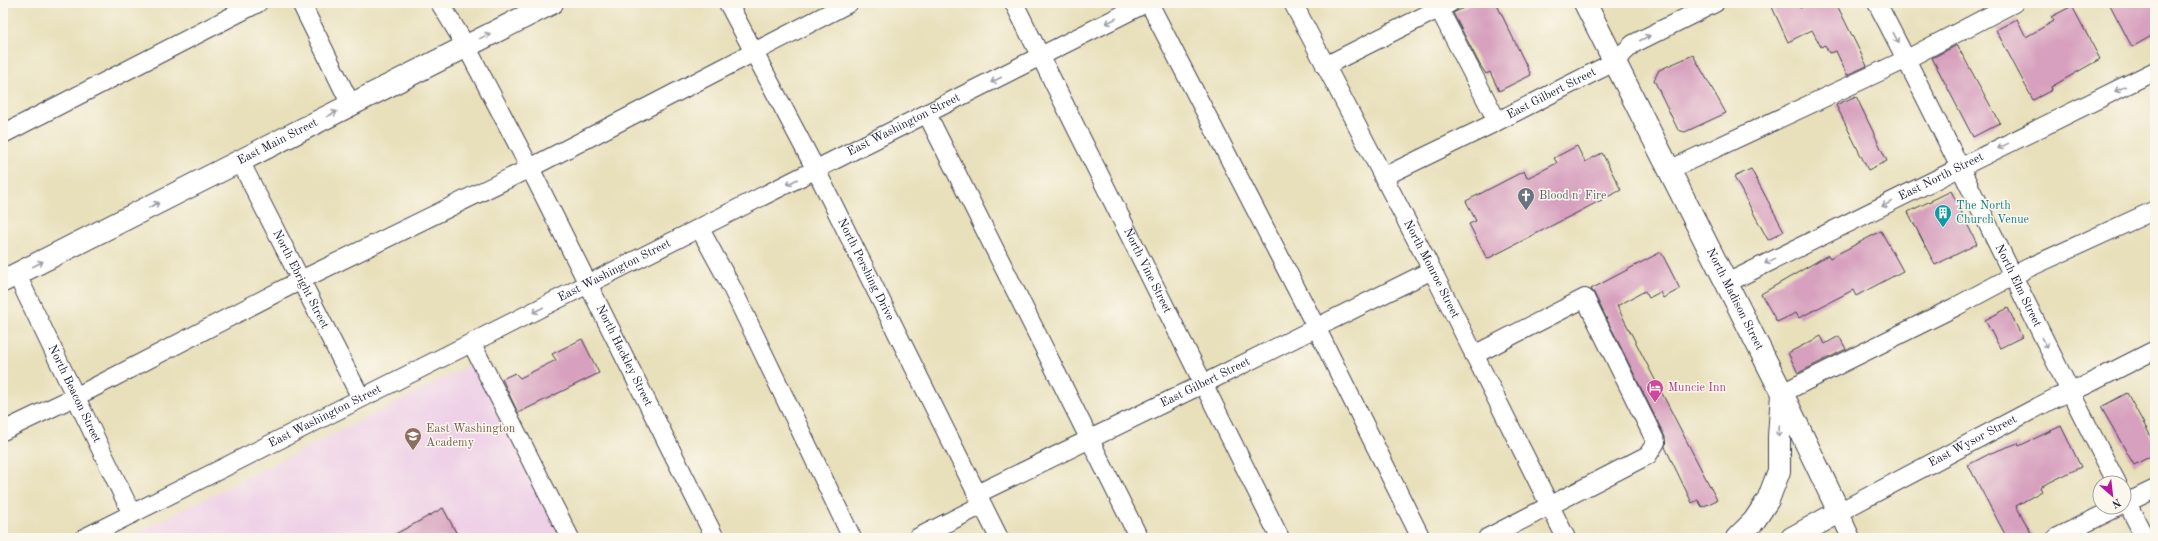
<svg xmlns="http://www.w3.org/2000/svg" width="2158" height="541" viewBox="0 0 2158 541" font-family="'Old Standard TT',serif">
	<rect width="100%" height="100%" fill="#fbf7ec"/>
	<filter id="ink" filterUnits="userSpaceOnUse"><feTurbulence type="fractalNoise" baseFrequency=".025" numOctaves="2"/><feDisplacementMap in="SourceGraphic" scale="8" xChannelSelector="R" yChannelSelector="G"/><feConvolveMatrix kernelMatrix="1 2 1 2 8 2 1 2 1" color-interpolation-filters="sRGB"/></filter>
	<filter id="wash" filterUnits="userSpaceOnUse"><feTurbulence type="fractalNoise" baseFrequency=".012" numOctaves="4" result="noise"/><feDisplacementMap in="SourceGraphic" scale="16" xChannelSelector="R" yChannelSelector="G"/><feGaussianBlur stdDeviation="0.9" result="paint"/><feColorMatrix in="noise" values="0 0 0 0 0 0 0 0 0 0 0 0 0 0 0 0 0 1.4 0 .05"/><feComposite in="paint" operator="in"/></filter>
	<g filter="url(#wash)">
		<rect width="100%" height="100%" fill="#e8e0bb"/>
		<polygon fill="#eed0e7" points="480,360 570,538 126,538 371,415"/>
		<g id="blocks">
			<g fill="#d7a0be">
				<polygon points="1474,3 1496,3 1531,75 1499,91 1490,72 1486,74 1480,65 1453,13"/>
				<polygon points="1779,3 1798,3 1800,8 1810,3 1836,3 1867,66 1847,75 1836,51 1829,53 1825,45 1821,47 1812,30 1788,42 1772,7"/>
				<polygon points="2109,3 2155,3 2155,34 2132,47"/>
				<polygon points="2072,6 2100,59 2051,87 2052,90 2033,100 1996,30 2017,19 2026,37 2054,21 2051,17"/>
				<polygon points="1957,45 2000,123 1973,137 1932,58"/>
				<polygon points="1693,55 1726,113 1685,132 1678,130 1654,80 1659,70"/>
				<polygon points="1856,96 1887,161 1868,170 1836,105"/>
				<polygon points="1577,146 1585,162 1602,153 1621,190 1487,259 1469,224 1476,221 1466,201 1524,171 1527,178 1557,163 1554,158"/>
				<polygon points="1751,169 1784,231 1768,240 1734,177"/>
				<polygon points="1951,191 1977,244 1935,265 1908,212"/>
				<polygon points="1881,231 1903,271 1856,296 1853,290 1799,318 1796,313 1777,322 1761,294 1828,255 1830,258"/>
				<polygon points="1661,252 1680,289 1663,298 1660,292 1649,298 1645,291 1617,306 1717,500 1702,507 1698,500 1692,503 1665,447 1665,437 1594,293 1591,289"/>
				<polygon points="2008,308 2022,337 2000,348 1985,320"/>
				<polygon points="1821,336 1825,344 1839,336 1846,349 1798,373 1788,353"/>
				<polygon points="582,339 599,373 518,413 502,379 515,373 520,378 556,360 552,354"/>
				<polygon points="2127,393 2155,444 2155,454 2134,465 2101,407"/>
				<polygon points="2061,426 2081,467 2040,487 2042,491 2016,506 2034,538 2007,538 1968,465 1991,453 2018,443 2019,446"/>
				<polygon points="443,508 459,538 388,538 416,523"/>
			</g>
		</g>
	</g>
	<g filter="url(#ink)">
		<use href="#blocks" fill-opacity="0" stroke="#403e4e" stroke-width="1"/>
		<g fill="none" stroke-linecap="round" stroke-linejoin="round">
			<defs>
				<g id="minor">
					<polyline points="301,3 351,105"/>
					<path id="s1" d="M440 3 466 46 530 168 715 538"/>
					<path id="s2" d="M728 3 816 170 999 538"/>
					<path id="s3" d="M1014 3 1280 538"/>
					<polyline points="1149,3 1316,327 1421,538"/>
					<path id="s4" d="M1293 3 1432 270 1566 538"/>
					<polyline points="1436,3 1497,121"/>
					<path id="s5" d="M1877 3C1960 161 2034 325 2117 483"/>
					<polyline points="1325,66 1450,3"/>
					<polyline points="927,114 1139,538"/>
					<polyline points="3,134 258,3"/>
					<path id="s6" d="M240 161 361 398"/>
					<polyline points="1669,170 1907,59 2014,3"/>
					<path id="s7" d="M1383 177 1492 124 1614 62 1633 44 1715 3"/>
					<polyline points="700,229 731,286 852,538"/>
					<path id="s8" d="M17 275 132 514"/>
					<path id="s9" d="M1727 283 2155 71"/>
					<polyline points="472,344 570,538"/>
					<polyline points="1474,355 1585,298 1656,442 1648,455 1487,538"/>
					<polyline points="1782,393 1955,307 2026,269 2155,210"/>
					<polyline points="3,431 89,390 301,280 530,168 849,3"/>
					<path id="s10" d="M977 494 1203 384 1432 270"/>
					<polyline points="2124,497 2145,538"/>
					<polyline points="2124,504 2155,489"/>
					<path id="s11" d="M84 538 1146 3"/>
					<polyline points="917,538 982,505"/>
					<path id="s12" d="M1851 538 1839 512 2053 399 2084 386 2155 350"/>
					<polyline points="2056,538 2118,507"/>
				</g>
				<g id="major">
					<path id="s13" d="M1585 3 1782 393 1839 512 1792 538"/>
					<path id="s14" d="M3 281 552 3"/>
					<polyline points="1737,538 1754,521 1768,500 1779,471 1779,436 1782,394"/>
				</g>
			</defs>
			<use href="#minor" stroke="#403e4e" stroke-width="20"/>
			<use href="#major" stroke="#403e4e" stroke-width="24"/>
			<use href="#minor" stroke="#fff" stroke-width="18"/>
			<use href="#major" stroke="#fff" stroke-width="22"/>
		</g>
		<defs><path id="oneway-shaft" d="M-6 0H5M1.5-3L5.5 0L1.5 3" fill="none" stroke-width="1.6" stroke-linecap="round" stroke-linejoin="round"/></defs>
		<g stroke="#9c9ca7">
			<use href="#oneway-shaft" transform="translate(1111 21) rotate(153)"/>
			<use href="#oneway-shaft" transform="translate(485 36) rotate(-26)"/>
			<use href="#oneway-shaft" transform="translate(1645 38) rotate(-27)"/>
			<use href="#oneway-shaft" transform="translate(1896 38) rotate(62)"/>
			<use href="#oneway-shaft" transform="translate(996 80) rotate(153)"/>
			<use href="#oneway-shaft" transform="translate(2120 89) rotate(154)"/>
			<use href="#oneway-shaft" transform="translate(332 114) rotate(-27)"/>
			<use href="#oneway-shaft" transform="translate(2003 146) rotate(154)"/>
			<use href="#oneway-shaft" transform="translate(792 182) rotate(153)"/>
			<use href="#oneway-shaft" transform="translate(1887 204) rotate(154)"/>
			<use href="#oneway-shaft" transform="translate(154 205) rotate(-27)"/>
			<use href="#oneway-shaft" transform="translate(1770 261) rotate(154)"/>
			<use href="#oneway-shaft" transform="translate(38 264) rotate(-27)"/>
			<use href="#oneway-shaft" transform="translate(538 310) rotate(153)"/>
			<use href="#oneway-shaft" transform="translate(2045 343) rotate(63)"/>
			<use href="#oneway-shaft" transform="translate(1779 431) rotate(94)"/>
		</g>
	</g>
	<defs>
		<symbol id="church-pin" viewBox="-11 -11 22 30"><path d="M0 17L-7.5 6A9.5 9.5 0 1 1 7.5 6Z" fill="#6b7280" stroke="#fbf7ec"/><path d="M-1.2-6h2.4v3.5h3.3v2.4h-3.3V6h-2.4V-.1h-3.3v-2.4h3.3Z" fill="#fff"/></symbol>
		<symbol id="building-pin" viewBox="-11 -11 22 30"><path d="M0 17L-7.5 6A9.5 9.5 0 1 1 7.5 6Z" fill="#0f9aa8" stroke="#fbf7ec"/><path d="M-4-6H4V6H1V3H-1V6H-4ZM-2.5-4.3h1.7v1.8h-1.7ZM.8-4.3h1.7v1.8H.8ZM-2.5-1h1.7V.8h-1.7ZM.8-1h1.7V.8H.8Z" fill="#fff"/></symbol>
		<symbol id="hotel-pin" viewBox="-11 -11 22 30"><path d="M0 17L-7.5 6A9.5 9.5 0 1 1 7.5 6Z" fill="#d1479c" stroke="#fbf7ec"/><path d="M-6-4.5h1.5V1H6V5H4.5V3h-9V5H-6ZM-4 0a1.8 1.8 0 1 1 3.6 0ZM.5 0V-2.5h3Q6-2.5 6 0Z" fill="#fff"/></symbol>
		<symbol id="school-pin" viewBox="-11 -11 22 30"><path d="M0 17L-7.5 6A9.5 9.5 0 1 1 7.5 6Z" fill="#8d6e63" stroke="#fbf7ec"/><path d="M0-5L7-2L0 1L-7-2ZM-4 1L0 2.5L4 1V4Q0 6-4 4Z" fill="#fff"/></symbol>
	</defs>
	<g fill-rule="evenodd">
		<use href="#church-pin" x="1516" y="186" width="20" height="27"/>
		<use href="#building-pin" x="1933" y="203" width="20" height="27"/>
		<use href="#hotel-pin" x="1645" y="378" width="20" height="27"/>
		<use href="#school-pin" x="403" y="426" width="20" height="27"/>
	</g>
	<g text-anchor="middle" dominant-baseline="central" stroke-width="3" stroke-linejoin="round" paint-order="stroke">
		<g font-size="12" fill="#22223b" stroke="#fbf7ec">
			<text stroke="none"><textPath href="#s7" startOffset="188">East Gilbert Street</textPath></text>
			<text stroke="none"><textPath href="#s11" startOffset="918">East Washington Street</textPath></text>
			<text stroke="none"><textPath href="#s14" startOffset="308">East Main Street</textPath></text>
			<text stroke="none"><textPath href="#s9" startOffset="239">East North Street</textPath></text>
			<text stroke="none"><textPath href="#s2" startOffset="300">North Pershing Drive</textPath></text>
			<text stroke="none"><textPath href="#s3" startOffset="299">North Vine Street</textPath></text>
			<text stroke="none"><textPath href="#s4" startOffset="300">North Monroe Street</textPath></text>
			<text stroke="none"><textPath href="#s11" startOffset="594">East Washington Street</textPath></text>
			<text stroke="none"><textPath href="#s6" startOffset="133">North Ebright Street</textPath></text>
			<text stroke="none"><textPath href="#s5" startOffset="316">North Elm Street</textPath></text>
			<text stroke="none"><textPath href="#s13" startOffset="332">North Madison Street</textPath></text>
			<text stroke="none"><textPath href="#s1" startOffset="398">North Hackley Street</textPath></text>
			<text stroke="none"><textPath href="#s10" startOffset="254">East Gilbert Street</textPath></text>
			<text stroke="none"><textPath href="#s8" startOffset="132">North Beacon Street</textPath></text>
			<text stroke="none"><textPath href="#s11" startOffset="270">East Washington Street</textPath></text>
			<text stroke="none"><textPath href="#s12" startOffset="180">East Wysor Street</textPath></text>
		</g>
		<g font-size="12" fill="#5b616d" stroke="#fbf7ec" text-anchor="start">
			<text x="1539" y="196">Blood n' Fire</text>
		</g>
		<g font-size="12" fill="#0d838f" stroke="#fbf7ec" text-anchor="start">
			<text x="1956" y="206">The North<tspan x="1956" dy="14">Church Venue</tspan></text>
		</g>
		<g font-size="12" fill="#b23c85" stroke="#fbf7ec" text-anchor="start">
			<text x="1668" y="388">Muncie Inn</text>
		</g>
		<g font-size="12" fill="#785e54" stroke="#fbf7ec" text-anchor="start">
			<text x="426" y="429">East Washington<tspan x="426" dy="14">Academy</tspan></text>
		</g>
	</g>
	<rect width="2158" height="541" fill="none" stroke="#fbf7ec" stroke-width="16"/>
	<g transform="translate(2112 495) rotate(152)"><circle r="19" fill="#fbf7ec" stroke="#a4a2a5"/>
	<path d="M0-3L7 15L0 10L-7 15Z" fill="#b5179e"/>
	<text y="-6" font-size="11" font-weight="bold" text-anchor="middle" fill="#22223b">N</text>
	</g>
</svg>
